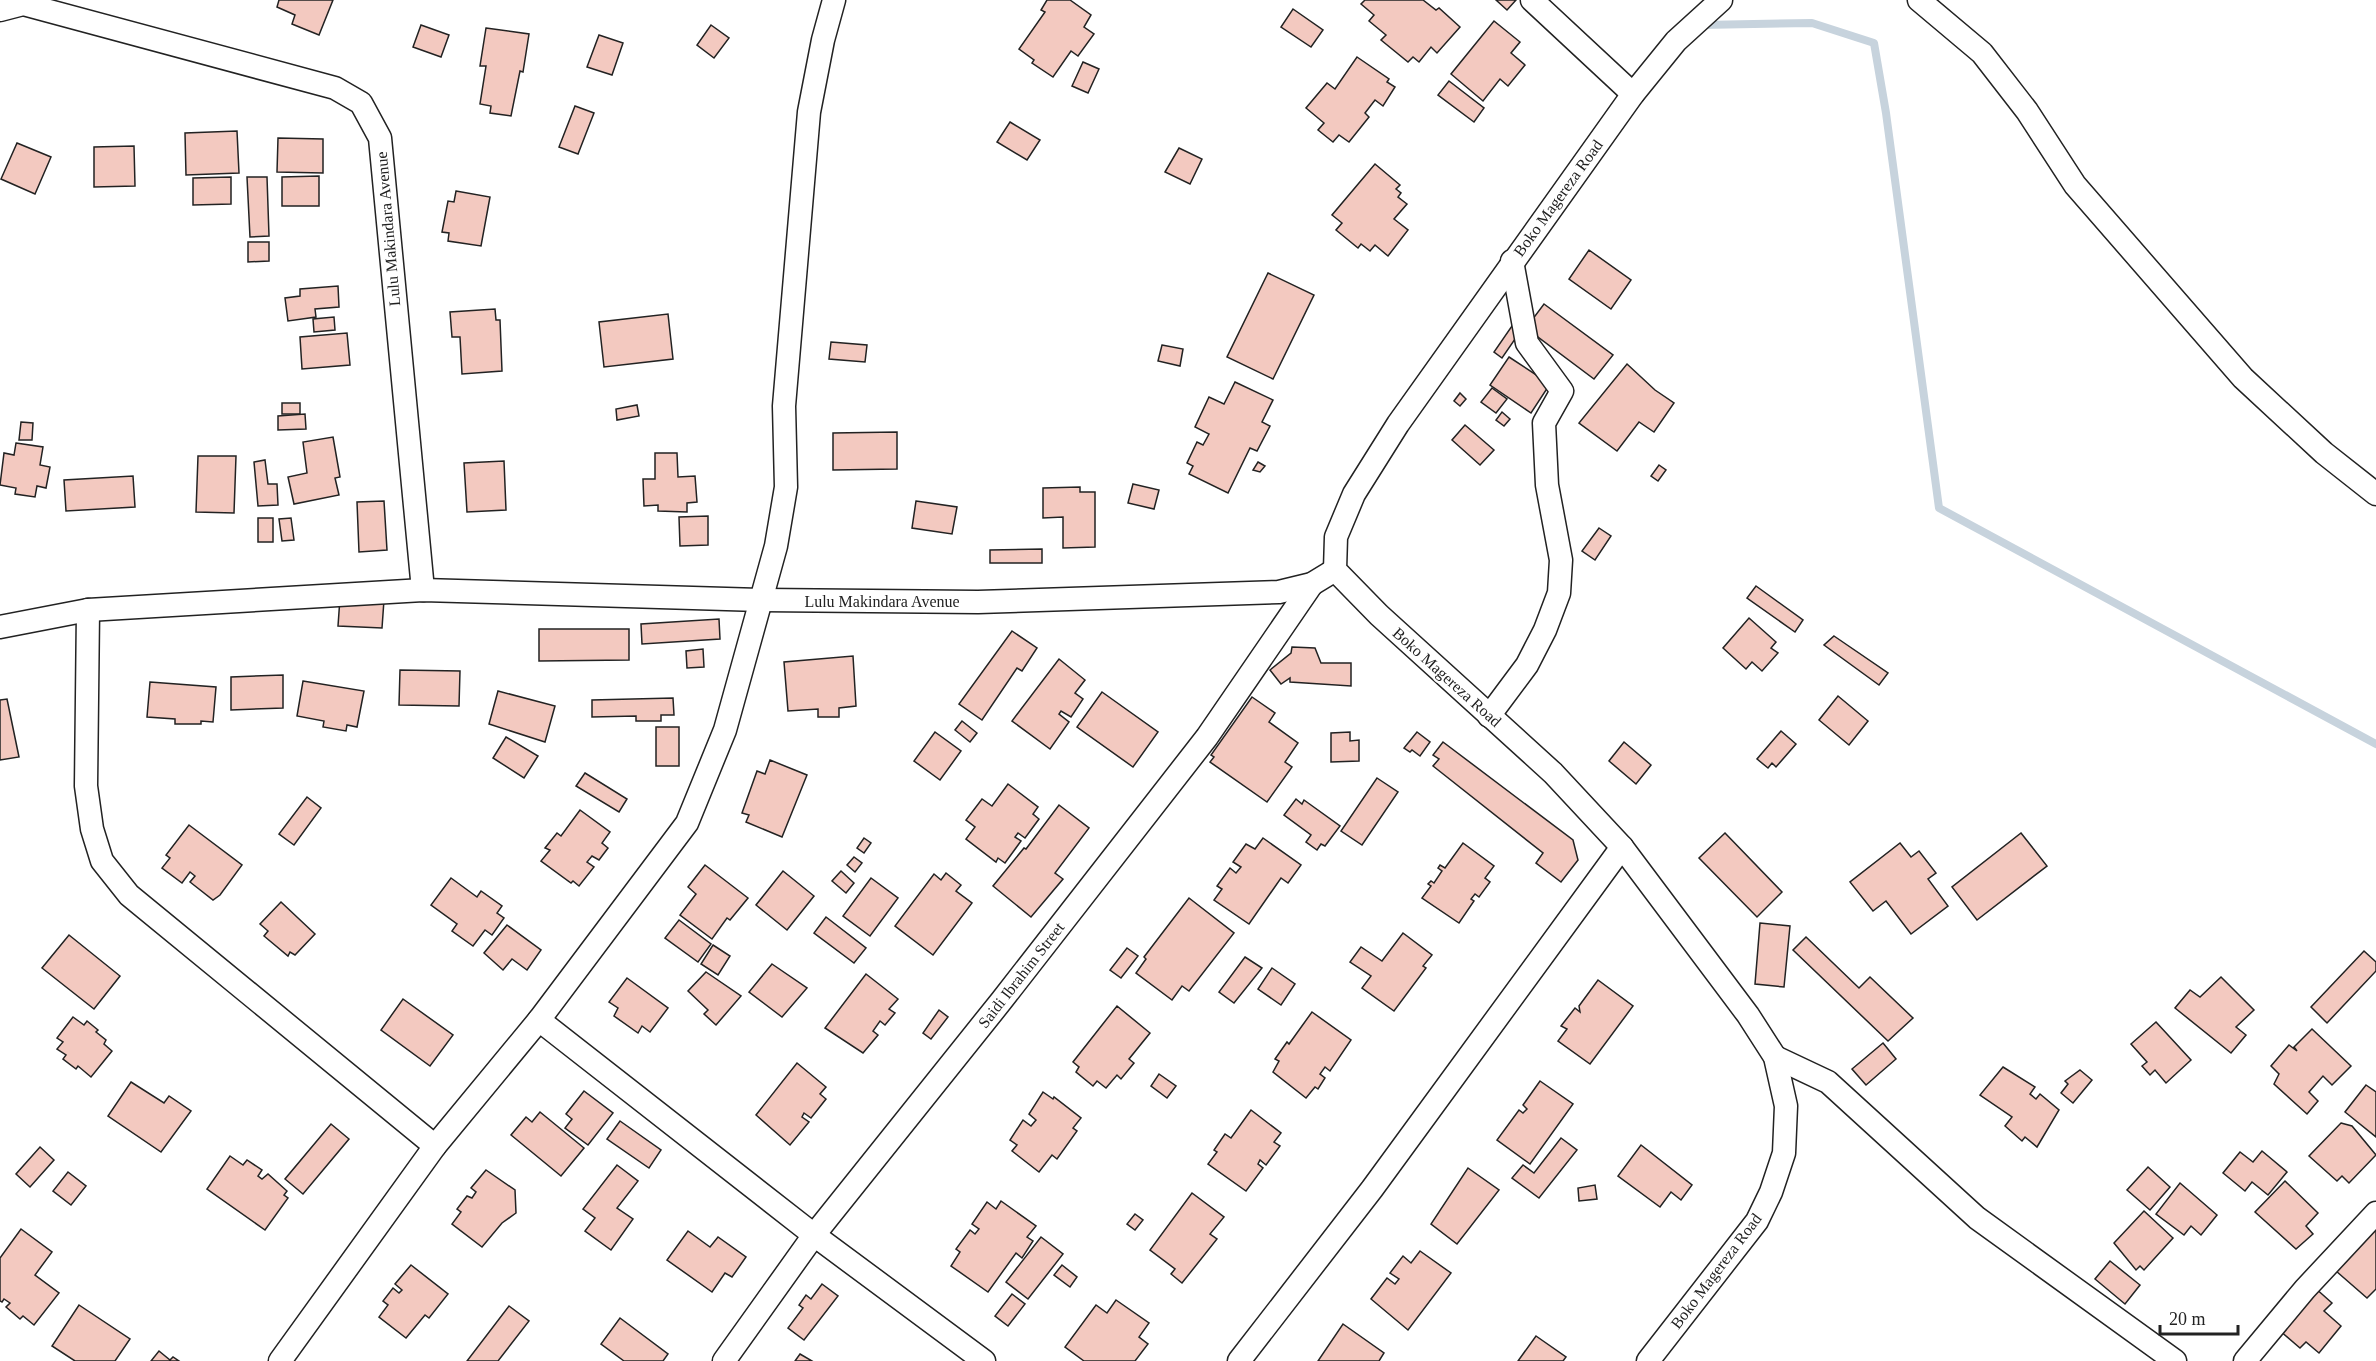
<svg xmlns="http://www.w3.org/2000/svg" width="2376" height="1361" viewBox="0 0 2376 1361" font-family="'Times New Roman',serif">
	<rect width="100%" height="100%" fill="#fff"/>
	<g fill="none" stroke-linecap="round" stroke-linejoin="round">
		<polyline stroke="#c7d3dd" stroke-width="8" points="1701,25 1812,23 1874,43 1886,113 1939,508 2376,744"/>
	</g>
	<g fill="#f3c9c0" stroke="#222" stroke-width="1.5">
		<polygon points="279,0 333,0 319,35 292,24 295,15 277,7"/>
		<polygon points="1047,0 1070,0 1091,15 1084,27 1094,34 1078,56 1071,51 1053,77 1032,63 1034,60 1019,49 1045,12 1041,10"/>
		<polygon points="1365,0 1423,0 1436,10 1439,8 1460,27 1437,53 1431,47 1419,62 1413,57 1408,62 1381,40 1386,35 1369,21 1374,15 1361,4"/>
		<polygon points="1496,0 1516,0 1507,10"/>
		<polygon points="1293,9 1323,30 1311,47 1281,27"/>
		<polygon points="1494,21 1520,42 1511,53 1525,65 1508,86 1500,79 1483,101 1451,74"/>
		<polygon points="421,25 449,35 441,57 413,47"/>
		<polygon points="711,25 729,38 714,58 697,45"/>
		<polygon points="486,28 529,34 523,72 520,71 511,116 490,113 491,106 480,104 486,66 480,66"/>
		<polygon points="599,35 623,43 612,75 587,67"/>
		<polygon points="1357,57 1389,79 1387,82 1395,87 1383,106 1375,100 1365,113 1369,117 1349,142 1339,135 1333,142 1318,130 1324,123 1306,108 1327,83 1335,89"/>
		<polygon points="1083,62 1099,69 1088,93 1072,86"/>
		<polygon points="1449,81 1484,108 1474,122 1438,95"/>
		<polygon points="575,106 594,113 578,154 559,147"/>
		<polygon points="1010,122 1040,140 1027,160 997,142"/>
		<polygon points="237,131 239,173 186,175 185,133"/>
		<polygon points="278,138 323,139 323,173 277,172"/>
		<polygon points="17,143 51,157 35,194 1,179"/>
		<polygon points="134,146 135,186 94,187 94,147"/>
		<polygon points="1179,148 1202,159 1190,184 1165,172"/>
		<polygon points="1375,164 1400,185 1396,189 1401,193 1398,197 1407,204 1394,219 1408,230 1388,256 1375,245 1370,251 1361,244 1358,248 1336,230 1342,223 1332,215"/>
		<polygon points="319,176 319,206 282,206 282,177"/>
		<polygon points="231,177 231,204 193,205 193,178"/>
		<polygon points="247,177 267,177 269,236 250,237"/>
		<polygon points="456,191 490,197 481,246 448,241 449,233 442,232 448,201 454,202"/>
		<polygon points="248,242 269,242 269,261 248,262"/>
		<polygon points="1589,250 1631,280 1611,309 1569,279"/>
		<polygon points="1268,273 1314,295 1273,379 1227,357"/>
		<polygon points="338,286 339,307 315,309 316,317 288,321 285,298 300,296 300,289"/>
		<polygon points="1544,304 1613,355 1594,379 1526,328"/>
		<polygon points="495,309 496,320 500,320 502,371 462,374 460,337 452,337 450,312"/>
		<polygon points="668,314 673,359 604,367 599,322"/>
		<polygon points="334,317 335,330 314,332 313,319"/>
		<polygon points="1514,323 1522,329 1502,358 1494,352"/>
		<polygon points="347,333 350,365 302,369 300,337"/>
		<polygon points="831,342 867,345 865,362 829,359"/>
		<polygon points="1162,345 1183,349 1180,366 1158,361"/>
		<polygon points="1509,357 1550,384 1531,413 1490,385"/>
		<polygon points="1627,364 1655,390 1674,403 1654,432 1639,422 1617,451 1579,423"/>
		<polygon points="1235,382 1273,400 1262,422 1270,426 1257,451 1250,448 1228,493 1189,474 1193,466 1187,463 1197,442 1203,445 1209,434 1195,427 1209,397 1224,404"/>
		<polygon points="1492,388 1507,399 1496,413 1481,402"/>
		<polygon points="1460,393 1466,399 1460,406 1454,401"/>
		<rect x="282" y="403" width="18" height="11"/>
		<polygon points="637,405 639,416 617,420 616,409"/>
		<polygon points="1502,412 1510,419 1504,426 1496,420"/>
		<polygon points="305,414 306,429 278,430 278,416"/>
		<polygon points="21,422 33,423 32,440 19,440"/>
		<polygon points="1465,425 1494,450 1480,465 1452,440"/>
		<polygon points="897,432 897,469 833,470 833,433"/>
		<polygon points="333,437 340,477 335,478 339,495 294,504 288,477 307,473 303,442"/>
		<polygon points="16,443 43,447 40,465 50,467 46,488 37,486 35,497 15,494 16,488 0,485 4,453 14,455"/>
		<polygon points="655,453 677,453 678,477 695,476 697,502 687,503 687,512 658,511 658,505 644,506 643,479 655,479"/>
		<polygon points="198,456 236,456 234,513 196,512"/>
		<polygon points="265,460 268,484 277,484 278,505 258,506 254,462"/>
		<polygon points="504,461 506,510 467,512 464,463"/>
		<polygon points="1258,462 1265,466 1260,472 1253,470"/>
		<polygon points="1659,465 1666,470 1658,481 1651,476"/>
		<polygon points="133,476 135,507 66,511 64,480"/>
		<polygon points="1133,484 1159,490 1154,509 1128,503"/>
		<polygon points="1080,487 1080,492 1095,492 1095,547 1063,548 1063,517 1043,518 1043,488"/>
		<polygon points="384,501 387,550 359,552 357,502"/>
		<polygon points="916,501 957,507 952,534 912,528"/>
		<polygon points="708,516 708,545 680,546 679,517"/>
		<rect x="258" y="518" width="15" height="24"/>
		<polygon points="291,518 294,540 282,541 279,519"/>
		<polygon points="1599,528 1611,536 1595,560 1582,551"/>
		<polygon points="1042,549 1042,563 990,563 990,550"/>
		<polygon points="1756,586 1803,620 1795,632 1747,598"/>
		<polygon points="340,598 384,600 382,628 338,626"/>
		<polygon points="1749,618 1776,642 1771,648 1778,653 1762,671 1752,662 1746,669 1723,648"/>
		<polygon points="719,619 720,639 642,644 641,624"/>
		<polygon points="539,629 629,629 629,660 539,661"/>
		<polygon points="1012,631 1037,648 1022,671 1017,668 982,720 959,704"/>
		<polygon points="1834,636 1888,673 1879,685 1824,645"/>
		<polygon points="1292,647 1315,648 1321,663 1351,663 1351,686 1290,682 1290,678 1281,684 1270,670 1291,653"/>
		<polygon points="703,649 704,667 687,668 686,651"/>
		<polygon points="853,656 856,706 839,708 839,717 818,717 818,709 788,711 784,662"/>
		<polygon points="1059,659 1085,680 1075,693 1083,699 1071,717 1061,711 1059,714 1069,722 1050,749 1012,721"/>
		<polygon points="400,670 460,671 459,706 399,705"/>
		<polygon points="283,675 283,708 231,710 231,677"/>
		<polygon points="303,681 364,691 357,727 347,725 346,731 323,727 324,721 297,716"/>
		<polygon points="150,682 216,687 213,722 201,721 201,724 175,724 175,719 147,717"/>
		<polygon points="498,691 555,706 545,742 489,724"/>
		<polygon points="1102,692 1158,732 1133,767 1077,727"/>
		<polygon points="1838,696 1868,721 1849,745 1819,720"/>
		<polygon points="1252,697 1275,713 1269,722 1298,743 1285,762 1292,767 1267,802 1210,762 1214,757 1211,755"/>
		<polygon points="673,698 674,715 661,715 661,721 636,721 636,716 592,717 592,700"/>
		<polygon points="7,699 19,757 0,760 0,700"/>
		<polygon points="962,721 977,733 970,742 955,730"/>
		<rect x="656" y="727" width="23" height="39"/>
		<polygon points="1781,731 1796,744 1776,767 1772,763 1768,768 1757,759"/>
		<polygon points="935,732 961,751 940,780 914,761"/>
		<polygon points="1350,732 1350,741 1359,740 1359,761 1331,762 1331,733"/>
		<polygon points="1417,732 1430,742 1420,756 1412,750 1410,752 1404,748"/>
		<polygon points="506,737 538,756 524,778 493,758"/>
		<polygon points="1443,742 1573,840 1578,860 1561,882 1536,863 1543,853 1433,766 1439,759 1433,755"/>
		<polygon points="1624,742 1651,765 1636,784 1609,761"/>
		<polygon points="770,760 807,775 782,837 746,822 749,815 742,813 757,771 765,774"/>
		<polygon points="585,773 627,799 619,812 576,786"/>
		<polygon points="1377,778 1398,792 1362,845 1341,831"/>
		<polygon points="1008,784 1038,807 1033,814 1039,819 1025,838 1018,833 1015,837 1021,841 1005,863 998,858 996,862 966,839 975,827 966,820 982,799 992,806"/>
		<polygon points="307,797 321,808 294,845 279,834"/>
		<polygon points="1296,799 1302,804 1304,800 1340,826 1325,846 1321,844 1317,850 1306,842 1311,835 1284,815"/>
		<polygon points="1059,805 1089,828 1055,873 1063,879 1031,917 993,886 1024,848 1026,849"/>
		<polygon points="580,810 610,832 602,843 608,848 599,860 592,856 587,862 594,867 579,886 573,881 571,883 541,861 550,850 545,848 557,833 561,836"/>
		<polygon points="189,825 242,865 220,895 213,900 190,882 195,876 190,872 182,883 162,868 170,858 166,855"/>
		<polygon points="1725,833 1782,892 1757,917 1699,858"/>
		<polygon points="2021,833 2047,866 1977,920 1952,887"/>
		<polygon points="864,838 871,843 864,853 857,848"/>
		<polygon points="1263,838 1301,865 1288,883 1281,878 1249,924 1214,900 1222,889 1217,886 1230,868 1236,873 1241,867 1233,862 1246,844 1255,849"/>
		<polygon points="1463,843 1494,866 1485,878 1490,882 1479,897 1475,894 1471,899 1474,901 1459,923 1422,898 1431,886 1428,884 1431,881 1434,883 1442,871 1438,868 1440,865 1445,868"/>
		<polygon points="1900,843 1911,857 1919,851 1936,873 1928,879 1948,906 1911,934 1886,901 1873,911 1850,882"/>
		<polygon points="854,857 862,863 855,872 847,865"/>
		<polygon points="705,865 748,898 730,920 727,918 712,939 680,915 696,894 688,887"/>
		<polygon points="783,871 814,896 787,930 756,905"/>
		<polygon points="841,871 854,883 846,893 832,881"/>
		<polygon points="946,873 961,885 956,891 972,903 933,955 895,926 934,874 941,880"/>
		<polygon points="451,878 477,897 481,891 502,906 497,913 504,918 492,935 485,930 473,946 452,931 457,924 431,905"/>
		<polygon points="871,878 898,898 870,936 843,916"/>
		<polygon points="1189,898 1234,933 1189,991 1182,986 1172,1000 1136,973 1146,959 1144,957"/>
		<polygon points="281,902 315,934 295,955 290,952 288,956 264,936 268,931 260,924"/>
		<polygon points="826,917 866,948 854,963 814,933"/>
		<polygon points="679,920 711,944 698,962 665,938"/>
		<polygon points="1760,923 1790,926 1784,987 1755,984"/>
		<polygon points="507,925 541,950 527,970 512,959 503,970 484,953"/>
		<polygon points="1403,933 1432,955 1423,966 1426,968 1394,1011 1362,988 1371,976 1350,962 1361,947 1382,961"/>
		<polygon points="69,935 120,976 94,1009 42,968"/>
		<polygon points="1806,937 1859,988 1870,977 1913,1018 1888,1041 1793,950"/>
		<polygon points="713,945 730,956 718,975 701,964"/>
		<polygon points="1127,948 1138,956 1121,978 1110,970"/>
		<polygon points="2364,951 2376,962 2376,971 2327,1023 2311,1007"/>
		<polygon points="1245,957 1262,968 1234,1003 1219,992"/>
		<polygon points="772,964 807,988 782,1017 749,992"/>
		<polygon points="1272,968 1295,984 1281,1005 1258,989"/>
		<polygon points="706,972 741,996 716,1025 704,1014 708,1010 688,991"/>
		<polygon points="866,974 898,999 889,1009 895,1013 885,1025 880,1021 873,1031 878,1035 863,1053 825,1028"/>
		<polygon points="2221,977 2254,1010 2236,1027 2246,1035 2231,1053 2175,1008 2190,990 2200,997"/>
		<polygon points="627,978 668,1008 650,1032 642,1026 638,1033 614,1016 618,1008 609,1002"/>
		<polygon points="1598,980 1633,1006 1590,1064 1558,1041 1567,1029 1561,1026 1575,1008 1580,1012 1579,1006"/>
		<polygon points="403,999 453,1035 430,1066 381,1030"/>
		<polygon points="1117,1006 1150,1033 1129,1059 1134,1063 1121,1079 1117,1075 1106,1088 1097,1081 1093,1086 1076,1072 1079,1067 1073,1062"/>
		<polygon points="939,1010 948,1017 931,1039 923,1033"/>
		<polygon points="1312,1012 1351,1040 1330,1071 1325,1067 1320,1074 1325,1078 1318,1089 1315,1087 1306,1098 1273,1072 1279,1061 1275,1059 1287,1042 1289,1044"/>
		<polygon points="73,1017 84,1025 87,1021 98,1030 96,1032 106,1040 104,1044 112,1051 91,1077 78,1066 76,1069 63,1059 66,1055 57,1049 63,1042 57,1038"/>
		<polygon points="2156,1022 2191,1060 2166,1083 2155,1070 2150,1075 2142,1066 2147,1062 2131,1044"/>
		<polygon points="2312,1029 2351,1066 2332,1085 2323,1076 2309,1092 2318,1101 2307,1114 2274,1084 2279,1074 2271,1066 2289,1045 2297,1051 2294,1047"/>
		<polygon points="1883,1043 1896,1059 1866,1085 1852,1069"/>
		<polygon points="797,1063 826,1087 820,1094 826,1099 811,1118 804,1113 802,1117 809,1122 790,1145 756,1115"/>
		<polygon points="2003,1067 2035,1087 2030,1094 2036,1099 2040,1094 2059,1110 2037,1147 2025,1137 2022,1141 2005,1126 2012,1117 1980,1095"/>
		<polygon points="2080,1070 2092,1080 2073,1103 2061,1093 2068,1084 2065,1081"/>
		<polygon points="1159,1074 1176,1086 1167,1098 1151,1086"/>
		<polygon points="1540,1081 1573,1104 1530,1164 1497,1140 1519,1110 1523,1113 1527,1109 1523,1105"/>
		<polygon points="131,1082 164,1103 169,1096 191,1111 161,1152 108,1116"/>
		<polygon points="2366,1085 2376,1092 2376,1137 2345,1112"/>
		<polygon points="584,1091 613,1113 588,1145 565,1128 572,1119 566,1114"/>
		<polygon points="1043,1092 1053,1099 1054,1097 1081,1118 1073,1128 1077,1131 1057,1159 1052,1155 1039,1172 1012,1151 1017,1145 1010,1140 1023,1120 1031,1126 1036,1120 1029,1114"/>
		<polygon points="1251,1110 1281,1133 1274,1142 1280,1146 1266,1165 1260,1160 1258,1164 1263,1168 1246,1191 1208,1164 1217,1152 1214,1150 1225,1134 1231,1138"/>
		<polygon points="540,1112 584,1148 561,1176 511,1135 526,1117 532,1122"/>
		<polygon points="620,1121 661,1150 649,1168 607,1139"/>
		<polygon points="2341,1123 2352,1126 2376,1155 2349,1183 2342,1176 2337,1181 2309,1156"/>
		<polygon points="331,1124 349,1139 303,1194 285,1179"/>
		<polygon points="1561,1138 1577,1150 1539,1198 1512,1178 1523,1165 1534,1173"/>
		<polygon points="1641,1145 1692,1185 1681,1200 1671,1192 1660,1207 1618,1176"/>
		<polygon points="40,1147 54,1160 30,1187 16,1174"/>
		<polygon points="2262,1151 2287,1172 2268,1195 2252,1182 2245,1191 2223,1173 2240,1152 2253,1162"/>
		<polygon points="230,1156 243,1165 247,1160 262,1170 258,1176 262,1179 268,1174 287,1191 284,1195 288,1198 265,1230 207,1189"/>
		<polygon points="617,1165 638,1181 617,1208 633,1219 611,1250 585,1231 595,1218 583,1209"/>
		<polygon points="2148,1167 2170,1187 2150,1210 2127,1190"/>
		<polygon points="1468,1168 1499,1190 1457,1244 1431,1224"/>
		<polygon points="486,1170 515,1190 516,1213 502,1223 482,1247 452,1224 461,1212 457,1209 467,1196 472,1198 476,1192 471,1188"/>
		<polygon points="68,1172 86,1186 71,1205 53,1191"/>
		<polygon points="2285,1181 2318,1213 2306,1226 2313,1234 2296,1249 2255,1212"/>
		<polygon points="2180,1183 2217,1215 2201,1235 2191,1226 2184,1235 2156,1214"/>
		<polygon points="1595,1185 1597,1199 1579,1201 1578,1188"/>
		<polygon points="1192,1193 1224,1217 1210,1234 1217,1239 1182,1283 1171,1274 1175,1269 1150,1250"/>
		<polygon points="1001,1201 1036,1226 1027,1237 1033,1241 1022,1258 1016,1253 988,1292 951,1266 960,1252 956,1249 970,1230 975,1234 979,1229 972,1224 987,1202 996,1209"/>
		<polygon points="2144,1211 2173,1238 2144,1270 2140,1266 2136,1270 2114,1243"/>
		<polygon points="1135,1214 1143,1220 1135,1230 1127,1224"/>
		<polygon points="2376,1226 2376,1289 2367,1298 2336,1271"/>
		<polygon points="21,1229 52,1252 35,1275 59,1293 34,1325 23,1316 20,1319 6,1307 10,1303 4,1299 2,1302 0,1301 0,1258"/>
		<polygon points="688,1231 710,1247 718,1237 746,1257 732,1277 725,1273 712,1292 667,1260"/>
		<polygon points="1041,1237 1063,1254 1028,1299 1006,1282"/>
		<polygon points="1420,1251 1451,1273 1408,1330 1371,1299 1387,1278 1395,1284 1399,1279 1390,1273 1403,1256 1411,1263"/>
		<polygon points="2110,1261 2140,1285 2125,1304 2095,1279"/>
		<polygon points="411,1265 448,1294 429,1318 425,1315 406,1338 379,1317 388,1305 383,1301 393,1288 399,1293 402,1290 395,1284"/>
		<polygon points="1062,1265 1077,1277 1070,1287 1054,1275"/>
		<polygon points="822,1284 838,1296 804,1340 788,1328 803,1308 799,1305 806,1295 811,1299"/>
		<polygon points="2314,1287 2332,1303 2324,1311 2341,1326 2319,1353 2306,1342 2300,1348 2279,1330"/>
		<polygon points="1012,1294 1025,1304 1008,1326 995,1316"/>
		<polygon points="1116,1300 1149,1323 1139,1337 1148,1344 1135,1361 1084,1361 1065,1347 1096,1305 1107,1313"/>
		<polygon points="79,1305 130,1339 115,1361 75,1361 52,1346"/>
		<polygon points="509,1306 529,1321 498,1361 467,1361"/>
		<polygon points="620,1318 668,1354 663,1361 624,1361 601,1344"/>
		<polygon points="1343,1324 1384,1353 1379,1361 1318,1361"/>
		<polygon points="1536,1336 1566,1357 1563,1361 1518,1361"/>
		<polygon points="159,1351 170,1360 173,1357 179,1361 151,1361"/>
		<polygon points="800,1354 812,1361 795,1361"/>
	</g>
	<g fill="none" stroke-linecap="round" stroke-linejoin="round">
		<defs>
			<g id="minor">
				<polyline points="1532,0 1633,94"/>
				<polyline points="1919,0 1982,53 2027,111 2075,185 2243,378 2324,453 2376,494"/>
				<polyline points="0,10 23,4 335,88 361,103 380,138 423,590"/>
				<polyline points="88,610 86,786 92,829 102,861 129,895 435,1146"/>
				<polyline points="0,627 88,610 423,590 760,600 978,602 1279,592 1312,584 1335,570"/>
				<polyline points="1489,716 1527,665 1545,630 1559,593 1561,560 1547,485 1544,423 1562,391 1527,343 1512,261"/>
				<polyline points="539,1020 814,1235 984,1361"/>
				<polyline points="1775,1057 1828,1082 1977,1218 2175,1361"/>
				<polyline points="280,1361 435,1146 539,1020 687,823 725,730 776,546 786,487 784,406 809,112 823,40 834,0"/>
				<polyline points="724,1361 814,1235 1002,1000 1207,737 1312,584"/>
				<polyline points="1239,1361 1372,1189 1622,847"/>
				<polyline points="1648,1361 1757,1221 1771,1192 1784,1153 1786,1106 1775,1057 1748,1015 1622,847 1553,773 1379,615 1335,570 1336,537 1354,494 1398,424 1633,94 1676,41 1721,0"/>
				<polyline points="2245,1361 2305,1289 2376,1213"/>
			</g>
		</defs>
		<use href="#minor" stroke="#222" stroke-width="25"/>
		<use href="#minor" stroke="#fff" stroke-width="22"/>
	</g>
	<g text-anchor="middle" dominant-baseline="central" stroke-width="4.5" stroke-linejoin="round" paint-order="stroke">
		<g font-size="16" fill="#222" stroke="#fff">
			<text transform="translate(1558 198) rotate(-54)">Boko Magereza Road</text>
			<text transform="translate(388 229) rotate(-95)">Lulu Makindara Avenue</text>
			<text x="882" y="601">Lulu Makindara Avenue</text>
			<text transform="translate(1447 677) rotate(42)">Boko Magereza Road</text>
			<text transform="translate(1021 975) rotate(-52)">Saidi Ibrahim Street</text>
			<text transform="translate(1716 1271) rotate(-53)">Boko Magereza Road</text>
		</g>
	</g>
	<path d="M2160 1325v9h78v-9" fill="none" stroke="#222222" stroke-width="3"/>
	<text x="2169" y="1325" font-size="18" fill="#222222" stroke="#ffffff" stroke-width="4.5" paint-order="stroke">20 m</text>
</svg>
